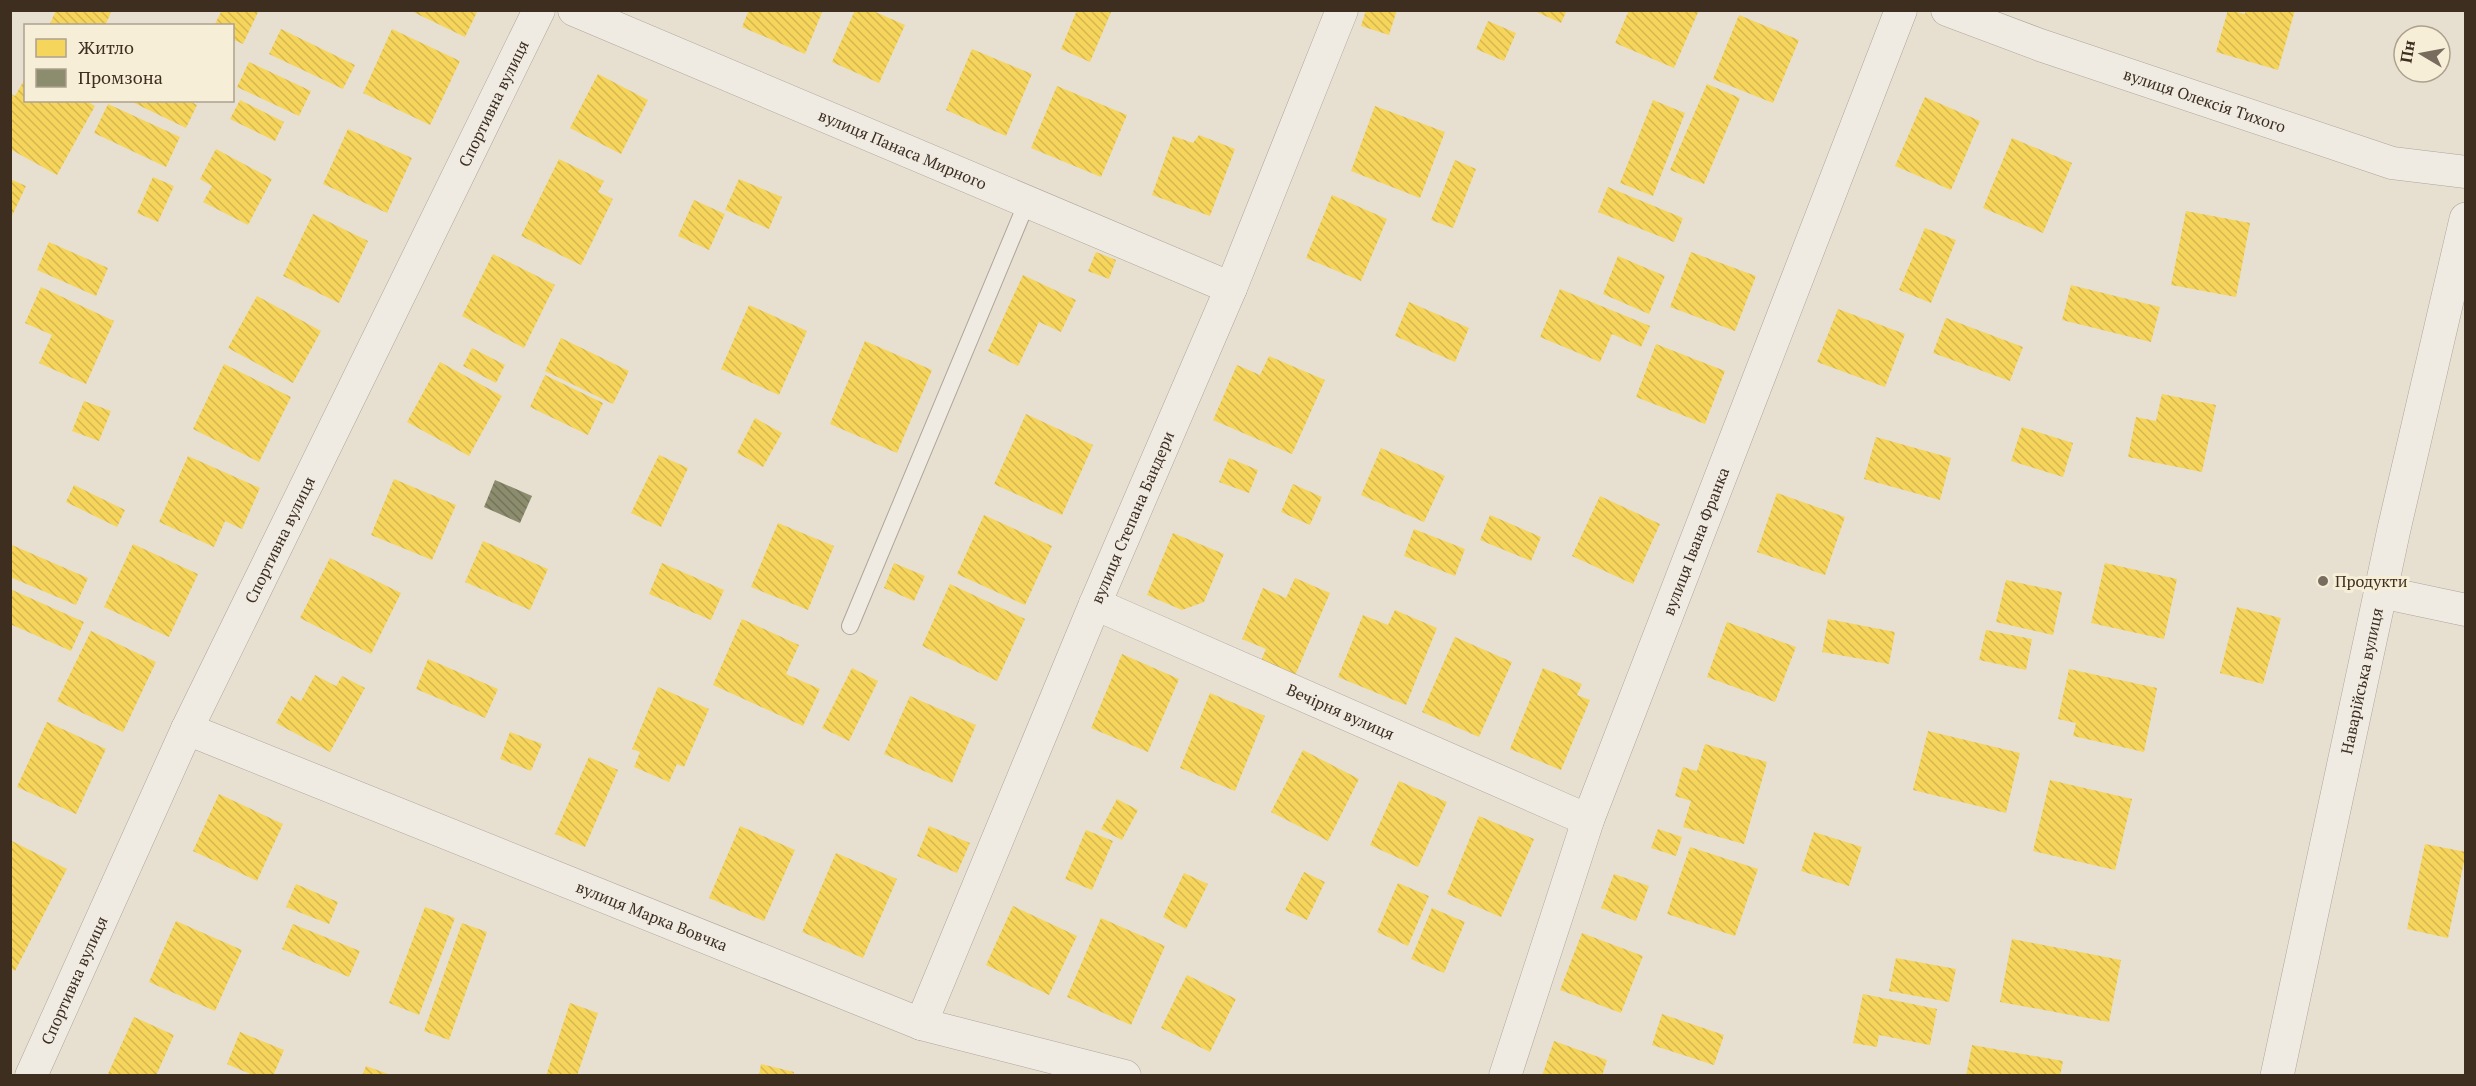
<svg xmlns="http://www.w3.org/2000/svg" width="2476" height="1086" viewBox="0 0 2476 1086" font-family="'PT Serif',serif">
	<defs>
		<pattern id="homes-back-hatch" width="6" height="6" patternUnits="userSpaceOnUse" patternTransform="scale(1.5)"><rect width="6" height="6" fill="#f6d55c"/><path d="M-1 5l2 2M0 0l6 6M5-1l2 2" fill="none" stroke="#d4b750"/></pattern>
		<pattern id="industry-back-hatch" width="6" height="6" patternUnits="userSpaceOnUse" patternTransform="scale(1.5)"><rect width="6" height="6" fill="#8c8c6e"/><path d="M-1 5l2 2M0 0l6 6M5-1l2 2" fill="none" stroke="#74735a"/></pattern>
	</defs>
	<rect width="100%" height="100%" fill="#e7e0d1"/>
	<g fill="url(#homes-back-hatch)">
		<polygon points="56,10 112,10 105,26 49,26"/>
		<polygon points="222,10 259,10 243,44 232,39 232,26 214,26"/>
		<polygon points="409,10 478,10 465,37"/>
		<polygon points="749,10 823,10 805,54 742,27"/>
		<polygon points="855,10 871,10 905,25 879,83 832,62"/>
		<polygon points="1077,10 1112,10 1090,62 1061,49"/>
		<polygon points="1366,10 1397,10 1389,35 1361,26"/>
		<polygon points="1532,10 1567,10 1561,23"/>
		<polygon points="1629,10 1699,10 1674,68 1615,43"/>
		<polygon points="2228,10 2245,14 2246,10 2295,10 2278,70 2216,52"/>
		<polygon points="1739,15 1799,40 1773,103 1713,79"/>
		<polygon points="1488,21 1516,33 1504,61 1476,49"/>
		<polygon points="281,29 355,65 343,89 269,54"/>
		<polygon points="392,29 460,61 430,125 363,93"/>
		<polygon points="972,49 1032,74 1006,136 946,110"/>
		<polygon points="249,62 311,91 299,116 237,87"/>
		<polygon points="598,74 648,100 621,154 570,128"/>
		<polygon points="26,77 26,100 85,100 95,106 57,175 10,149 10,93 15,96"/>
		<polygon points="1707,84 1740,98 1704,184 1670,170"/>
		<polygon points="1057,86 1127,115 1101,177 1031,148"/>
		<polygon points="1925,97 1980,121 1951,190 1895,166"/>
		<polygon points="128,100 188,100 197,105 186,128"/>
		<polygon points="240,100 284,122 275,141 230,119"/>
		<polygon points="1653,100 1685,113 1653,196 1620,183"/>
		<polygon points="108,104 180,137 166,167 94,133"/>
		<polygon points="1375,106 1445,132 1420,198 1351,171"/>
		<polygon points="348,129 412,158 387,213 323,184"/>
		<polygon points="1199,135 1235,149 1210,216 1152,195 1173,136 1193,143"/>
		<polygon points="2012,138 2072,163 2043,233 1983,208"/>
		<polygon points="216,149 272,179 248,225 203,202 212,186 200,179"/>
		<polygon points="559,159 604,181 598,192 613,199 581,265 521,236"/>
		<polygon points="1455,160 1476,169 1453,228 1431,220"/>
		<polygon points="153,177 174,186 158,222 137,213"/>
		<polygon points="10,179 26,186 10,220"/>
		<polygon points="739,179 782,197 769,229 725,210"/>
		<polygon points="1608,187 1683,218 1674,242 1598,212"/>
		<polygon points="1332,195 1387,219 1361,281 1306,258"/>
		<polygon points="694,200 725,214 709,250 678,236"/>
		<polygon points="2186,211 2250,223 2236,297 2171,285"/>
		<polygon points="313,214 368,241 339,303 283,276"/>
		<polygon points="1925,228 1956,240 1931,303 1899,290"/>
		<polygon points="49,242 108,268 96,296 37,270"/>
		<polygon points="1096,252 1116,260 1109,279 1088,271"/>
		<polygon points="1691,252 1756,276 1735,331 1670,307"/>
		<polygon points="493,254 555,285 524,348 462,316"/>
		<polygon points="1618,256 1665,276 1649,314 1603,294"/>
		<polygon points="1023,275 1076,300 1061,332 1039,322 1018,366 988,351"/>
		<polygon points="2071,285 2160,307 2151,342 2062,320"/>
		<polygon points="41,287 114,321 86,384 39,363 52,335 25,323"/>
		<polygon points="1560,289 1650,326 1641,347 1612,334 1600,362 1540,337"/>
		<polygon points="257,296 321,331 293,383 228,348"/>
		<polygon points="1409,302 1469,328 1455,362 1395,336"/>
		<polygon points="749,305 807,331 779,395 721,369"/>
		<polygon points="1838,309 1905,334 1885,387 1817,362"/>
		<polygon points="1946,318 2023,347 2010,381 1933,353"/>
		<polygon points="561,338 629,371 613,404 545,371"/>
		<polygon points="865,341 932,370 897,453 830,424"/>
		<polygon points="1656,344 1725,371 1705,424 1636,397"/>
		<polygon points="472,348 505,365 496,383 463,366"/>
		<polygon points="1269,356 1325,380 1292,454 1213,420 1237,365 1260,375"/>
		<polygon points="440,362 502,396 469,456 407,422"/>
		<polygon points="224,364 291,397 259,462 193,429"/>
		<polygon points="545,375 603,403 588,435 530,407"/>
		<polygon points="2162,394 2216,405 2202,472 2128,457 2136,417 2156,421"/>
		<polygon points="84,401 111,411 99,441 72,431"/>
		<polygon points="1026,414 1093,445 1062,515 994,484"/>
		<polygon points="755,418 782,433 763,467 737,453"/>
		<polygon points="2022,427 2073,443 2063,477 2011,461"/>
		<polygon points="1876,437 1951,458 1940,500 1864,479"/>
		<polygon points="1381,448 1445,476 1424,522 1361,495"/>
		<polygon points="659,455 688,468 661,527 631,513"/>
		<polygon points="188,456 260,488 242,529 225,521 214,547 159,522"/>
		<polygon points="1229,458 1258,470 1249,493 1219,482"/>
		<polygon points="394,479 456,505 432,560 371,535"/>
		<polygon points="1293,484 1322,497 1310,525 1281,512"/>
		<polygon points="74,485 125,510 117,527 66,502"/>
		<polygon points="1777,493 1845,517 1825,575 1757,552"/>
		<polygon points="1600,496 1660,524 1633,584 1572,556"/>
		<polygon points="984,515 1052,546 1025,605 957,574"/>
		<polygon points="1490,515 1541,537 1531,561 1480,540"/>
		<polygon points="778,523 834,546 808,610 751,587"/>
		<polygon points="1414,529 1465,549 1455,576 1404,556"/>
		<polygon points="1173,533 1224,554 1204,602 1182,610 1147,595"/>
		<polygon points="483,541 548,569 530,610 465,582"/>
		<polygon points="133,544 198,574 169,637 104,607"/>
		<polygon points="12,545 88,578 76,605 10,577"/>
		<polygon points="330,558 401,593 371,654 300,618"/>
		<polygon points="662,563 724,590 711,620 649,594"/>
		<polygon points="894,563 925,576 914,601 884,588"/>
		<polygon points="2105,563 2177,579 2164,639 2091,623"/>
		<polygon points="1295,578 1330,593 1294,678 1260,663 1266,649 1242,639 1263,588 1286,598"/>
		<polygon points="2006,580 2062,592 2053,635 1996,622"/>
		<polygon points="950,584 1025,619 997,681 922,646"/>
		<polygon points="10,589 84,622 71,651 10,624"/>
		<polygon points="2237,607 2281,618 2263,684 2220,673"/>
		<polygon points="1395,610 1437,628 1406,705 1338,677 1363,615 1388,625"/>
		<polygon points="742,619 799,645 786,674 820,689 803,726 713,685"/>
		<polygon points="1828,619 1895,632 1889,664 1822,652"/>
		<polygon points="1727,622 1796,647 1775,702 1707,677"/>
		<polygon points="1986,630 2032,639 2026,670 1979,660"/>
		<polygon points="91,631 156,662 123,732 57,701"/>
		<polygon points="1455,637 1512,662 1479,737 1422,712"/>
		<polygon points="1122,654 1179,679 1148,752 1091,728"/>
		<polygon points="428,659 498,689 485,718 416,689"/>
		<polygon points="852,668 878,681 849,741 822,728"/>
		<polygon points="1543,668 1582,684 1577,695 1590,700 1561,770 1510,749"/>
		<polygon points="2069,669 2157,688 2144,752 2073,736 2076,723 2058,719"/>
		<polygon points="315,675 336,686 342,676 365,688 330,752 276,723 291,696 301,701"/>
		<polygon points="658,687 709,709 684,767 677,764 669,782 634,767 640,752 632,749"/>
		<polygon points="1210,693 1265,716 1235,791 1180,768"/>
		<polygon points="910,696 976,725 952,783 884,754"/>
		<polygon points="47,722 106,749 76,814 17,787"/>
		<polygon points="1928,731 2020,753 2006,813 1913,790"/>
		<polygon points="510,732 542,744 531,771 500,759"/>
		<polygon points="1705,744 1767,762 1744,844 1683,827 1691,801 1675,796 1683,767 1697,771"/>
		<polygon points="1303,750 1359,779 1328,841 1271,812"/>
		<polygon points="589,757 618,770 585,847 555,834"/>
		<polygon points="2050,780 2132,799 2115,870 2033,851"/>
		<polygon points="1399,781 1447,802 1418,867 1370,845"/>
		<polygon points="219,794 283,824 257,881 193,851"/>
		<polygon points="1117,799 1138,810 1122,840 1101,829"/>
		<polygon points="1479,816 1534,839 1501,917 1447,894"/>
		<polygon points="740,826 795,850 764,921 709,898"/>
		<polygon points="929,826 970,843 957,873 917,856"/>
		<polygon points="1658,829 1682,837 1676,856 1651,848"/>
		<polygon points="1086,830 1113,841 1092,890 1065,879"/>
		<polygon points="1814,832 1862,847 1849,886 1801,871"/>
		<polygon points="10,840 67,869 15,971 10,968"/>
		<polygon points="2425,844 2466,852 2448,938 2407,929"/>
		<polygon points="1690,847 1758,869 1735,936 1667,914"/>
		<polygon points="836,853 897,879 863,958 802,932"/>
		<polygon points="1304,872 1325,882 1307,920 1285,910"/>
		<polygon points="1184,873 1208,884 1186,929 1163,917"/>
		<polygon points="1614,874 1649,886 1636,921 1601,908"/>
		<polygon points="1398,883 1429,896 1408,946 1377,932"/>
		<polygon points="296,884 338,902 329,924 286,907"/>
		<polygon points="1013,906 1077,936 1049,995 986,965"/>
		<polygon points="425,907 455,918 419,1015 389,1003"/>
		<polygon points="1432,908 1465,922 1444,973 1411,959"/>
		<polygon points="1101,918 1165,946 1131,1025 1067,997"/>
		<polygon points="176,921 242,950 215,1011 149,982"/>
		<polygon points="462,923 487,932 449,1040 424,1031"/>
		<polygon points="293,924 360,951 349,977 282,949"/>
		<polygon points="1582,933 1643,956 1621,1013 1560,990"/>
		<polygon points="2012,939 2121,960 2109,1022 2000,1002"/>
		<polygon points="1896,958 1956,969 1949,1002 1889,991"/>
		<polygon points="1187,975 1236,999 1210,1052 1161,1028"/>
		<polygon points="1863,994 1937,1009 1930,1045 1879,1035 1877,1047 1853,1043"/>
		<polygon points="570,1003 598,1013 577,1076 546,1076"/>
		<polygon points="1662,1014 1724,1035 1714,1065 1652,1045"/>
		<polygon points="134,1017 174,1035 156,1076 107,1076"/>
		<polygon points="240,1032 284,1050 273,1076 255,1076 227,1064"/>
		<polygon points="1554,1041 1607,1060 1602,1076 1542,1076"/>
		<polygon points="1972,1045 2063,1061 2060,1076 1966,1076"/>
		<polygon points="761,1064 794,1072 793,1076 759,1076"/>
		<polygon points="366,1066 391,1075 391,1076 362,1076"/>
	</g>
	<polygon fill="url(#industry-back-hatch)" points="495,480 532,496 520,523 484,507"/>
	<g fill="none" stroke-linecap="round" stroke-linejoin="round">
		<defs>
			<polyline id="service" points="850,626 1027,202"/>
			<g id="minor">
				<path id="s1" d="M574 10 1231 288"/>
				<path id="s2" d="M1947 10 2040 45 2392 163 2466 172"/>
				<polyline points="2381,592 2466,610"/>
				<path id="s3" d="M1095 604 1588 820"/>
				<path id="s4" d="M187 729 921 1024 1125 1076"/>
				<path id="s5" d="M921 1024 1095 604 1231 288 1342 10"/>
				<path id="s6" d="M31 1076 187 729 539 10"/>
				<path id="s7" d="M1505 1076 1588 820 1901 10"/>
			</g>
			<g id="tertiary">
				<path id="s8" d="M2277 1076 2394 529 2466 219"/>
			</g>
		</defs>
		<use href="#service" stroke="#ada599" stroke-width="18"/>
		<use href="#minor" stroke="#ada599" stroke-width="33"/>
		<use href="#tertiary" stroke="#ada599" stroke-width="34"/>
		<use href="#service" stroke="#efebe3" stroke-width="16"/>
		<use href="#minor" stroke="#efebe3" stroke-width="32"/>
		<use href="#tertiary" stroke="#efebe3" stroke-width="33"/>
	</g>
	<circle fill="#786c5e" stroke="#f7eed8" stroke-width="2" cx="2323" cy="581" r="6"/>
	<g text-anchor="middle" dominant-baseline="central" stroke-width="6" stroke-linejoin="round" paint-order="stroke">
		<g font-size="16" fill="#3d2e20" stroke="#f7eed8">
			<text stroke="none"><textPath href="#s2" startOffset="273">вулиця Олексія Тихого</textPath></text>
			<text stroke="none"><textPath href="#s6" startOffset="1077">Спортивна вулиця</textPath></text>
			<text stroke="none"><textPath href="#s1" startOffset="357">вулиця Панаса Мирного</textPath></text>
			<text stroke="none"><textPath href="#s5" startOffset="549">вулиця Степана Бандери</textPath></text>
			<text stroke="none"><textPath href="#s6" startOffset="591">Спортивна вулиця</textPath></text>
			<text stroke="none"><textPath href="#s7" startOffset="568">вулиця Івана Франка</textPath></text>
			<text stroke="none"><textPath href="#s8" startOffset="404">Наварійська вулиця</textPath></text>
			<text stroke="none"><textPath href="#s3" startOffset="268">Вечірня вулиця</textPath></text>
			<text stroke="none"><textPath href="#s4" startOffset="501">вулиця Марка Вовчка</textPath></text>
			<text stroke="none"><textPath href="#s6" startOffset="105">Спортивна вулиця</textPath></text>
		</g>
		<g font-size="16" fill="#3d2e20" stroke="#f7eed8" text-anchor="start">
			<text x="2335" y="581">Продукти</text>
		</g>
	</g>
	<rect width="2476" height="1086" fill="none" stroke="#3d2e20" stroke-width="24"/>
	<rect x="24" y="24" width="210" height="78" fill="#f7eed8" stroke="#ada18e" stroke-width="1.5"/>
	<rect x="36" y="39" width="30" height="18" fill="#f6d55c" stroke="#ada18e" stroke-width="1.5"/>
	<text x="78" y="54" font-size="18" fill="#3d2e20">Житло</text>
	<rect x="36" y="69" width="30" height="18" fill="#8c8c6e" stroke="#ada18e" stroke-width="1.5"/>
	<text x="78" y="84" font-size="18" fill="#3d2e20">Промзона</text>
	<g transform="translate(2422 54) rotate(280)"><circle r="28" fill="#f7eed8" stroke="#ada18e" stroke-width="1.5"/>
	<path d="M0-4.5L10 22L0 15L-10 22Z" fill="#786c5e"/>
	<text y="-9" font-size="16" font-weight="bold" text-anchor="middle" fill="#3d2e20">Пн</text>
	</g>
</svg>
